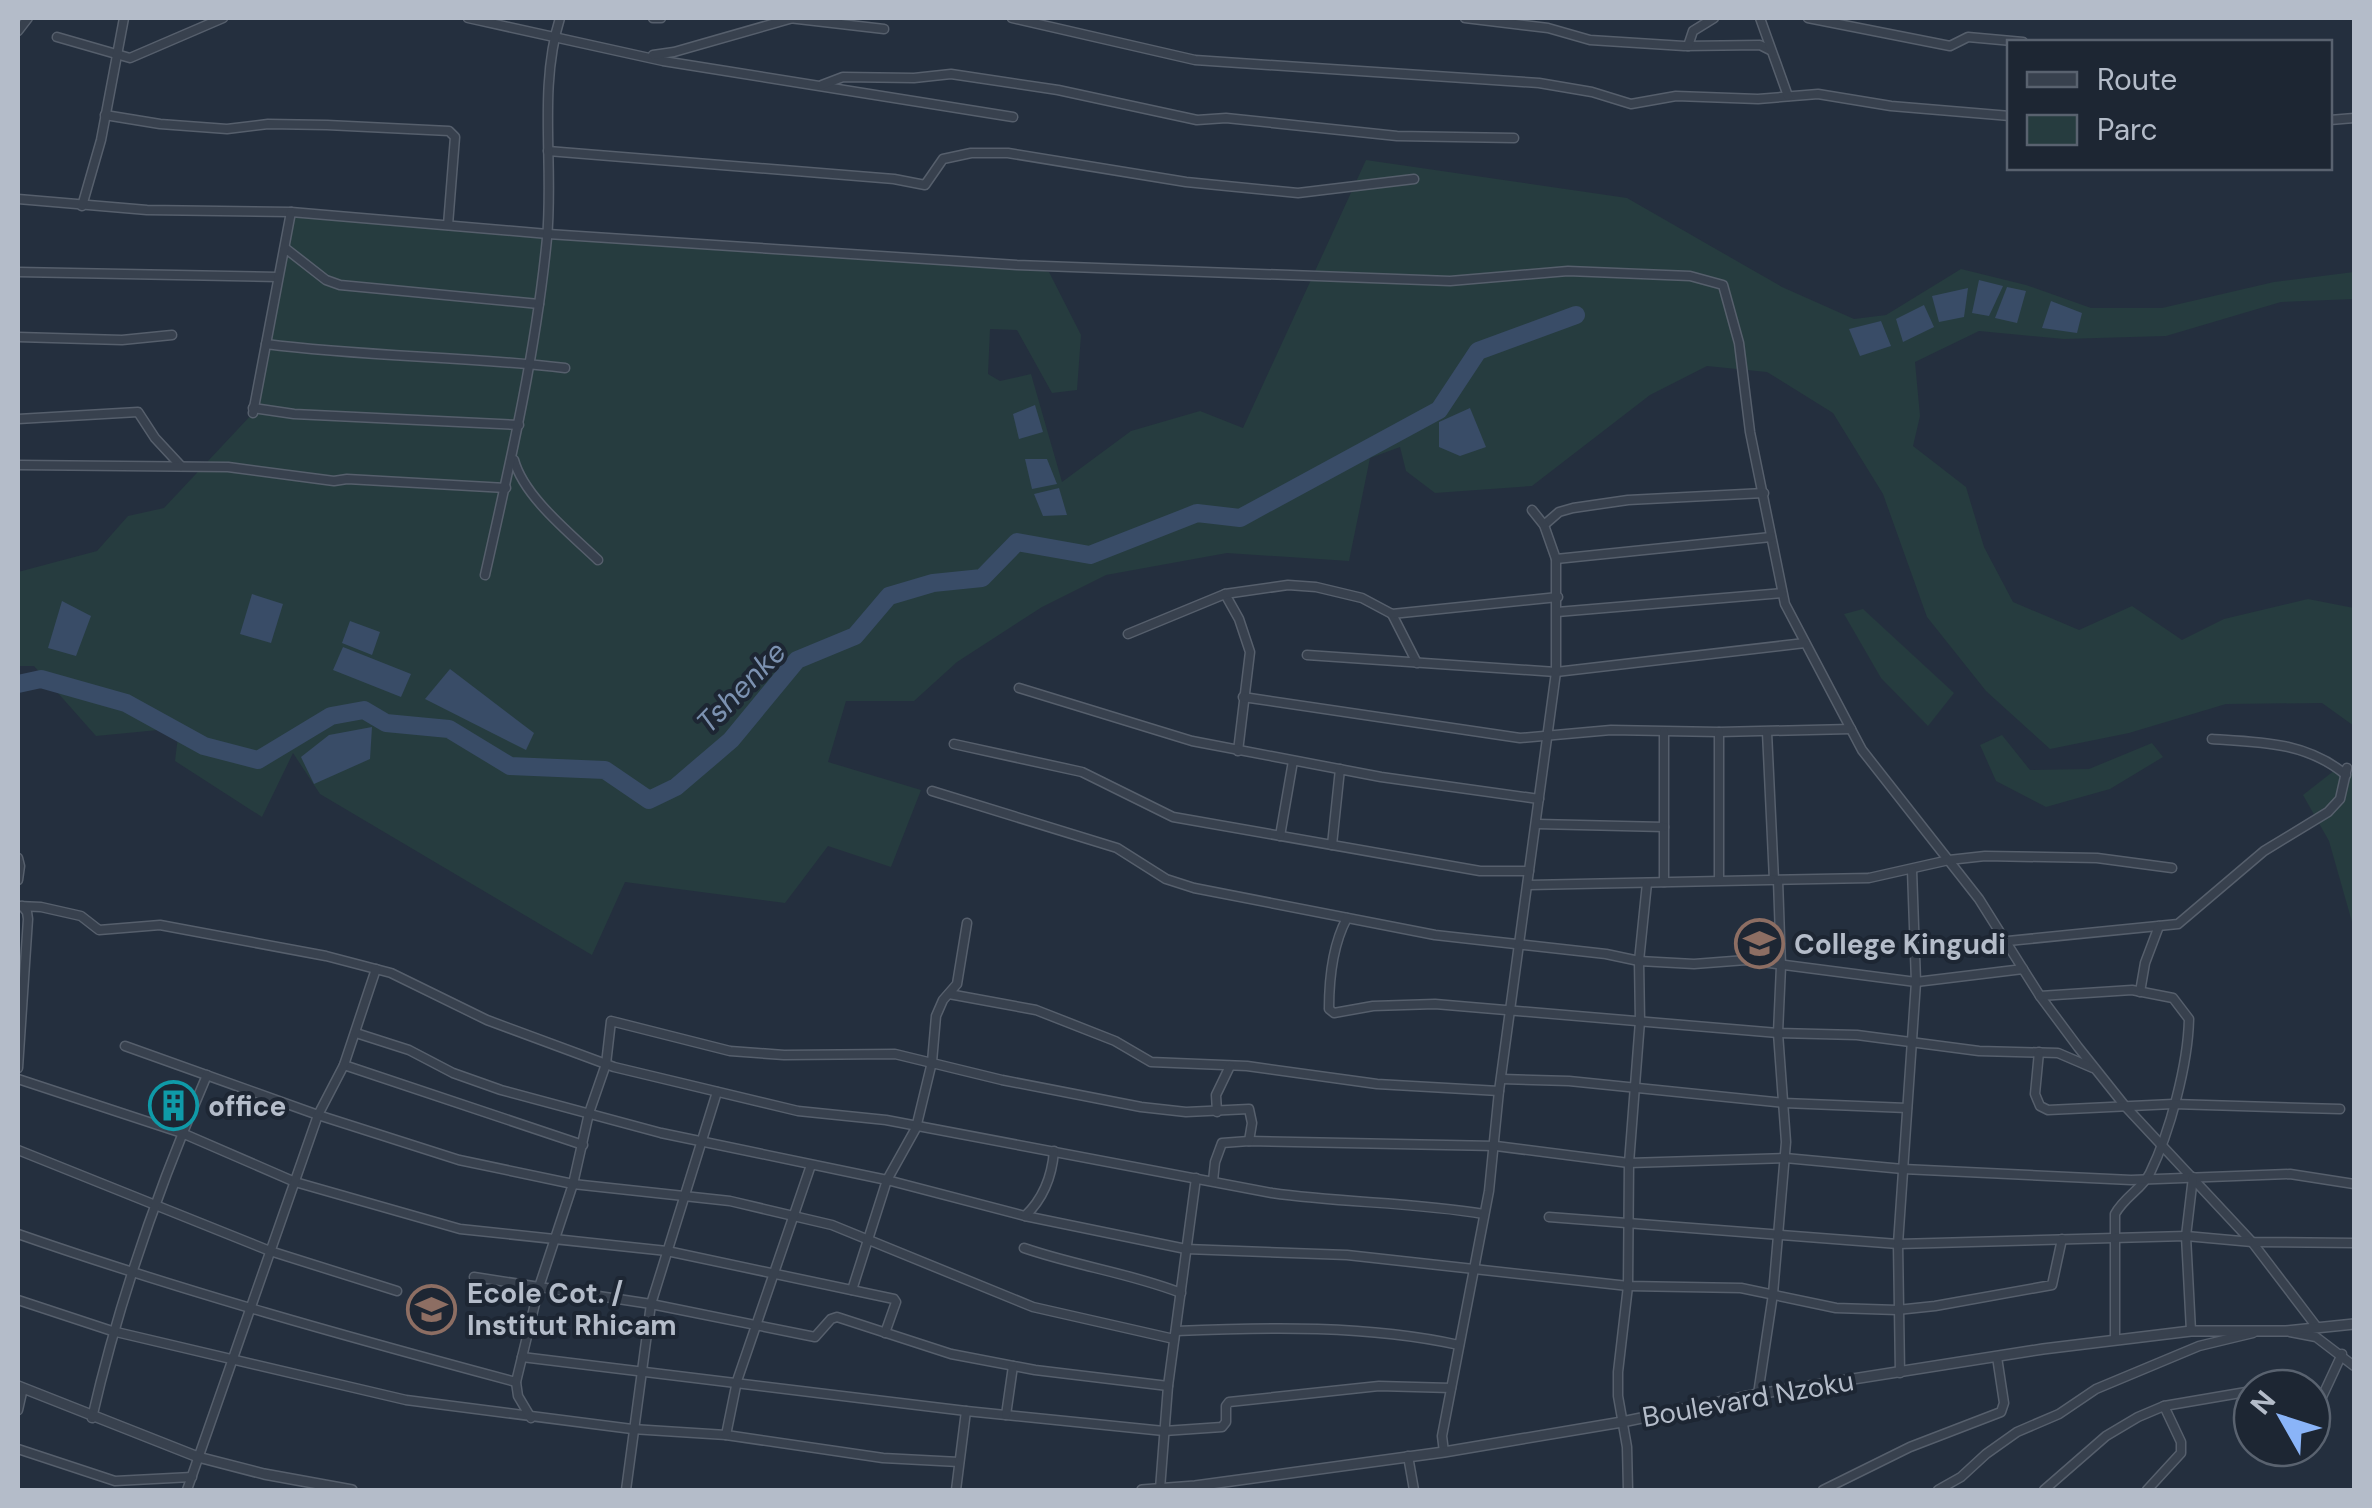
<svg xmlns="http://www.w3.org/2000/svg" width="2372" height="1508" viewBox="0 0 2372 1508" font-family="'DM Sans',sans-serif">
	<rect width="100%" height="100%" fill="#242f3e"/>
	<g fill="#263c3f">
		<polygon points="1366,160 1627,198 1782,287 1854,319 1886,315 1961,269 2026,285 2091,308 2162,308 2274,282 2354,272 2354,299 2281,302 2166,336 2064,339 1979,331 1915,362 1920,416 1913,446 1966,487 1984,547 2013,602 2079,630 2132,606 2182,640 2224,619 2308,599 2354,608 2354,726 2322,703 2226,704 2129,733 2050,749 1986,691 1927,617 1883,494 1833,413 1767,372 1707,366 1650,395 1532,486 1435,493 1406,471 1400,447 1370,458 1349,561 1227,553 1106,575 1042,607 957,662 914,701 846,701 828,762 921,790 891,867 828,846 785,903 625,882 592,955 320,794 293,753 262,817 175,761 179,728 96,736 34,666 18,666 18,572 97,551 128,516 164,508 253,413 291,212 1017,265 1049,272 1081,335 1077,390 1052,393 1017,330 990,329 988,374 1000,381 1031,374 1062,482 1131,431 1200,411 1243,428"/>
		<polygon points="1863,609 1954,693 1928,726 1881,678 1844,614"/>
		<polygon points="2002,735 2030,770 2089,769 2152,743 2163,757 2110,789 2046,807 1996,781 1980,745"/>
		<polygon points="2335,770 2354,774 2354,929 2329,841 2303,795"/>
	</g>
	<g fill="#394c67">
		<polygon points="1979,280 2003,286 1989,316 1972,313"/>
		<polygon points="2007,287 2026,291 2017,323 1995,318"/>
		<polygon points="1968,288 1964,317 1939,322 1932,296"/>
		<polygon points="2051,301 2082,313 2077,333 2042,328"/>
		<polygon points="1924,305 1934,327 1903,342 1896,319"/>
		<polygon points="1881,321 1891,346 1860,356 1849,329"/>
		<polygon points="1035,405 1043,432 1019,439 1013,414"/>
		<polygon points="1470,408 1486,447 1460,456 1439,447 1439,422"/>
		<polygon points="1025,459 1047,459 1057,484 1032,489"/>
		<polygon points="1059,488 1067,515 1043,516 1034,494"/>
		<polygon points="252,594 283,604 271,643 240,634"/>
		<polygon points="62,601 91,616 76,656 48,648"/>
		<polygon points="350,621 380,632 372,655 342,643"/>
		<polygon points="343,647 411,674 401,697 333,670"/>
		<polygon points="450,669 534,733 526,750 425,699"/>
		<polygon points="372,727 370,759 314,784 301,757 329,735"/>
	</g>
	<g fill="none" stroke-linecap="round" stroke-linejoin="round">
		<polyline stroke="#394c67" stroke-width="18" points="18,684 41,679 126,703 204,746 258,760 331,716 364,710 386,723 449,729 510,766 605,770 649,800 676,787 731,740 797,660 855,636 889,596 933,583 982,578 1017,542 1090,555 1197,513 1240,518 1439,410 1478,351 1576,315"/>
		<defs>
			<g id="minor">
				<polyline points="468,18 663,61 1013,117"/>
				<polyline points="653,18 661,18"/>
				<polyline points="789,18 884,29"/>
				<polyline points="1012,18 1195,60 1539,83 1592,92 1631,104 1676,96 1758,99 1818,94 1891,106 2010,116"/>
				<polyline points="1465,18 1548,28 1590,40 1684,46 1760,45 1770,50"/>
				<polyline points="1760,18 1788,96"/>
				<polyline points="1808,18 1950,46 1968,37 2023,42"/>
				<polyline points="18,31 28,18"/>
				<polyline points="57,37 130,58 223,18"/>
				<polyline points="1688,46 1693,31 1714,18"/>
				<polyline points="653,55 674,52 793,18"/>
				<polyline points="822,85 843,77 914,78 951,74 1058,90 1197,120 1226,118 1397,136 1514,138"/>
				<polyline points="105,115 160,124 227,129 268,124 327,125 449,131 455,137 448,225"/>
				<polyline points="2330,120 2354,118"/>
				<polyline points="548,151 894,179 925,185 943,159 971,153 1008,153 1186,182 1298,193 1414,179"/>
				<polyline points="18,199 147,210 291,212 548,234 1017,265 1450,281 1568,271 1690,276 1723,285 1739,343 1750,432 1785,604 1862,750 1979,899 2040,996 2078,1047 2125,1106 2252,1242 2316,1326"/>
				<polyline points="82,206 101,140 124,18"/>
				<polyline points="285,248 326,280 340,285 539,304"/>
				<polyline points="18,272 278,277"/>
				<polyline points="18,337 122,340 172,335"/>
				<path d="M266 344C366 357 466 356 565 368"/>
				<polyline points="253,408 294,414 519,425"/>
				<polyline points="253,413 291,212"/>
				<polyline points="18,419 138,412 155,438 181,466"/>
				<path d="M514 460C524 497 571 534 598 560"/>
				<polyline points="18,465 228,467 334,481 347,479 506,488"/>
				<polyline points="1544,525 1559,512 1573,508 1628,500 1764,493"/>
				<polyline points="1556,559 1771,537"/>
				<path d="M485 575C510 464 536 352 547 238 554 166 538 88 560 18"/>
				<polyline points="1225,594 1239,619 1250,652 1238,751"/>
				<polyline points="1557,612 1782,593"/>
				<polyline points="1392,614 1417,663"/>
				<polyline points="1128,634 1225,594 1288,585 1316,587 1362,598 1392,614 1558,597"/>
				<polyline points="1307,655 1556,672 1805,643"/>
				<polyline points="1019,688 1192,741 1381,777 1539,799"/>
				<polyline points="1243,697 1520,738 1611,730 1719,732 1851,729"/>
				<polyline points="1664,732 1664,882"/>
				<polyline points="1719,732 1719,880"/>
				<polyline points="1767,732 1774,880"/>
				<path d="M2212 739C2260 742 2307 742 2346 775"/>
				<polyline points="954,744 1082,772 1173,817 1480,871 1529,871"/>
				<polyline points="932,791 1117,848 1166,879 1194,888 1435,935 1606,954 1639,961 1694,964 1746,960 1916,982 2023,969"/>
				<polyline points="1537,824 1664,827"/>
				<polyline points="1280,836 1293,761"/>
				<polyline points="1332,845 1340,769"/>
				<polyline points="18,858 20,866 18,880"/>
				<polyline points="1529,885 1869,878 1949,860 1985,856 2097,858 2172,868"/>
				<path d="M18 906 41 907 81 916 99 930 160 925 326 956 391 973 487 1020 614 1067 798 1111 886 1120 1272 1193C1342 1203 1414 1202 1484 1214"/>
				<path d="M1347 918C1333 944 1329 979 1329 1009L1334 1013 1373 1006 1435 1004 1778 1033 1857 1035 1979 1051 2058 1053 2093 1068"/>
				<polyline points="2008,941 2178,924 2264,851 2328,812 2340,799 2347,768"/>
				<polyline points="2140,992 2145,963 2159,926"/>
				<polyline points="949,994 1036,1010 1115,1041 1151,1062 1247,1066 1377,1084 1499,1091"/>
				<path d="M2040 996 2132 990 2173 998 2189 1019C2188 1064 2170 1132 2150 1173 2143 1188 2124 1197 2115 1214V1340"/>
				<polyline points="356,1033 409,1050 453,1073 501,1090 661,1133 887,1180 1025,1216 1186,1249 1347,1255 1628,1286 1741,1288 1836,1308 1897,1310 1935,1306 2052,1285 2062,1239"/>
				<polyline points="125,1046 318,1115 459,1160 573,1184 730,1201 832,1225 1033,1307 1174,1339"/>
				<polyline points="2039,1052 2035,1094 2040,1106 2048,1110 2173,1104 2340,1109"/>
				<polyline points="344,1065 583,1145"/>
				<polyline points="18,1068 28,919 27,912 22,906"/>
				<polyline points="18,1079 182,1133 295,1182 460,1229 667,1251 894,1299 896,1302 885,1333"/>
				<polyline points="1502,1079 1569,1081 1784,1103 1907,1108"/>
				<polyline points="1217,1112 1216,1095 1230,1066"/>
				<polyline points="18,1150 270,1251 397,1291"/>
				<polyline points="1213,1181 1215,1162 1222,1143 1249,1141 1496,1146 1629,1163 1785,1158 1903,1169 2131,1180 2290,1174 2354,1184"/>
				<path d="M1025 1216C1043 1199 1052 1176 1054 1151"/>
				<polyline points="1549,1217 1898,1244 2186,1236 2252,1242 2354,1243"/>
				<path d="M18 1234C182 1291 348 1337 516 1382"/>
				<path d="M1024 1248C1076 1266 1130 1273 1181 1293"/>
				<polyline points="474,1277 651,1304 815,1337 831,1319 837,1317 951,1354 1035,1370 1168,1386"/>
				<polyline points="852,1290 887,1180 916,1128 932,1062 936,1016 943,1000 957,984 967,923"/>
				<polyline points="18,1300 112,1331 406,1400 632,1429 726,1435 883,1458 959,1462"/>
				<path d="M1176 1331C1268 1327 1368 1325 1459 1345"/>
				<polyline points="2191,1331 2186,1236 2193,1177"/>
				<polyline points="2290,1332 2316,1337 2354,1366"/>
				<polyline points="522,1357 966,1411 1164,1431 1222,1427 1226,1422 1226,1406 1229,1402 1379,1386 1451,1388"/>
				<polyline points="1900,1373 1898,1244 1916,982 1912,870"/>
				<polyline points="1758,1394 1773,1294 1786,1142 1778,1033 1781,966 1778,880"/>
				<polyline points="2312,1405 2322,1397 2342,1354"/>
				<polyline points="18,1410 23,1388"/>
				<polyline points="1006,1415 1013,1366"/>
				<path d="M92 1418C119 1300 159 1186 207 1075"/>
				<polyline points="531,1418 518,1396 516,1382 539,1287 573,1184 589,1113 606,1064 611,1021 730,1051 784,1055 895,1054 1002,1080 1141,1107 1186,1112 1249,1109 1252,1123 1249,1141"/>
				<polyline points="726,1435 737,1381 811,1165"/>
				<polyline points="18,1449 115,1481 192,1477"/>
				<polyline points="1444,1452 1442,1436 1489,1191 1499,1091 1556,672 1556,559 1544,525 1532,510"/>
				<polyline points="1408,1456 1414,1490"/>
				<polyline points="1160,1489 1168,1386 1196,1178"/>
				<polyline points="187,1490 318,1115 344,1065 376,969"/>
				<polyline points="626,1490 651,1304 717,1092"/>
				<polyline points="956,1490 966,1411"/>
				<polyline points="1628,1490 1627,1447 1618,1396 1618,1372 1628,1286 1629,1163 1640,1021 1639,961 1647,883"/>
				<polyline points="1823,1490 1910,1447 2001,1412 2004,1403 1997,1357"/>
				<polyline points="1938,1490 1961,1477 1986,1454 2017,1432 2059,1414 2096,1389 2199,1346 2253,1333"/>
				<polyline points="2044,1490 2106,1436 2138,1417 2164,1406 2252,1391"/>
				<polyline points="2147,1490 2181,1453 2181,1442 2164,1406"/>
			</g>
			<g id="tertiary">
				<polyline points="18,1386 198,1457 264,1474 352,1490"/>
				<polyline points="1142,1490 1195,1486 1444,1452 1622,1422 1758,1394 2043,1349 2191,1331 2286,1331 2354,1324"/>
			</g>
		</defs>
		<use href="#minor" stroke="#565f6c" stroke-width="11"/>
		<use href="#tertiary" stroke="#565f6c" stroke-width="12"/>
		<use href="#minor" stroke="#38414e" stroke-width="8"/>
		<use href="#tertiary" stroke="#38414e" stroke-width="9"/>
	</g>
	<defs>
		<symbol id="school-ring" viewBox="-11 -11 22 22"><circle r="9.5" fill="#1d2633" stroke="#8d6e63" stroke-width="1.5"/><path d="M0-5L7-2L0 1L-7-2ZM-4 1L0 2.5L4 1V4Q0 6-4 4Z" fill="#8d6e63"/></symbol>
		<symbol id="building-ring" viewBox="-11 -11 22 22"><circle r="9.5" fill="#1d2633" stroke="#0f9aa8" stroke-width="1.5"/><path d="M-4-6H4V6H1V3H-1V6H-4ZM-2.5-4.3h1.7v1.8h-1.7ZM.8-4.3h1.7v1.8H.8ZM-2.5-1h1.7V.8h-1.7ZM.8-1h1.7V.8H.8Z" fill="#0f9aa8"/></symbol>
	</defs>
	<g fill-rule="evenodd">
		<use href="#school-ring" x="1732" y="916" width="55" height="55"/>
		<use href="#building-ring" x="146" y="1078" width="55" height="55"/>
		<use href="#school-ring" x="404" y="1282" width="55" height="55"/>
	</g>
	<g text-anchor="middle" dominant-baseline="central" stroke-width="8" stroke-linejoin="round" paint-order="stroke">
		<g font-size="28" font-weight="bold" fill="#b4bcc9" stroke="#1d2633" text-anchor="start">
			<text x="1794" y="944">College Kingudi</text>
			<text x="208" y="1106">office</text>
			<text x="467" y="1293">Ecole Cot. /<tspan x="467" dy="32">Institut Rhicam</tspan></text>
		</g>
		<g font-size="28" fill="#b4bcc9" stroke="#1d2633">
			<text transform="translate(1748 1399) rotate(-10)">Boulevard Nzoku</text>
		</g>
		<g font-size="30" font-style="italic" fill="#7c92b1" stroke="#1d2633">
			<text transform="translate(741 687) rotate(-46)">Tshenke</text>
		</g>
	</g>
	<rect width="2372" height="1508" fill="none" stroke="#b4bcc9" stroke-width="40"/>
	<rect x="2007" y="40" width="325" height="130" fill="#1d2633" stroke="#59626f" stroke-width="2.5"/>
	<rect x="2027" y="72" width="50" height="15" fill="#38414e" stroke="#59626f" stroke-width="2.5"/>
	<text x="2097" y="90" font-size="30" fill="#b4bcc9">Route</text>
	<rect x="2027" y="115" width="50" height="30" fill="#263c3f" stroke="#59626f" stroke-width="2.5"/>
	<text x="2097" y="140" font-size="30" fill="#b4bcc9">Parc</text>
	<g transform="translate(2282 1418) rotate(309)"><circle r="48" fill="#1d2633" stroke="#59626f" stroke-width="2.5"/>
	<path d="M0-8L18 38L0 25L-18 38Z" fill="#8ab4f8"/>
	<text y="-15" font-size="28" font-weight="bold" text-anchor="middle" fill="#b4bcc9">N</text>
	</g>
</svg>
